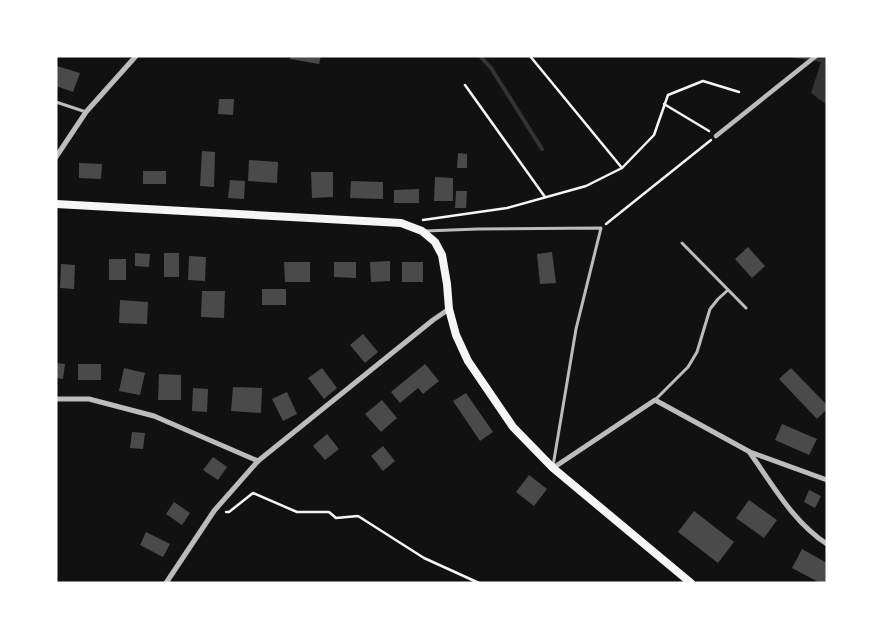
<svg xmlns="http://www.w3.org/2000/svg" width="883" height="639" viewBox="0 0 883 639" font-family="'Sofia Sans Condensed',sans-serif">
	<rect width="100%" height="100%" fill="#111"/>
	<polygon fill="#333" points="782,56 827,56 827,105 811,93 821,62"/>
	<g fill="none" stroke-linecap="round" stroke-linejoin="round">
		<polyline stroke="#333" stroke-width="4" points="480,56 491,68 542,149"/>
	</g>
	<g fill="#4a4a4a">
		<polygon points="291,56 321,56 319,64 290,59"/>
		<polygon points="57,66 80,73 73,92 56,86"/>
		<polygon points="219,99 234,99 233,115 218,114"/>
		<polygon points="202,151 215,152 214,187 200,186"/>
		<polygon points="458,153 467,154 467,168 457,168"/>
		<polygon points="249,160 278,162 277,183 248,181"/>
		<polygon points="79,163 102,164 101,179 79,178"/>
		<rect x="143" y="171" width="23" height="13"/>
		<polygon points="311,172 333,172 333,197 312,198"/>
		<polygon points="435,177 453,178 453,201 434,201"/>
		<polygon points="230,180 245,181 244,199 228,198"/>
		<polygon points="351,181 383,182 383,199 350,198"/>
		<polygon points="419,189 419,203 394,203 394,190"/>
		<polygon points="456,191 467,191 466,208 455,208"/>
		<polygon points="748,247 765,266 752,278 735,259"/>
		<polygon points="552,252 556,283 540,284 537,254"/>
		<polygon points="135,253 150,254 149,267 135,266"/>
		<rect x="164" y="253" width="15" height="24"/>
		<polygon points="189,256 206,257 205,281 188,280"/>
		<rect x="109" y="259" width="17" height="21"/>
		<polygon points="390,261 390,281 371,282 370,262"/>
		<polygon points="284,262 310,262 310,282 285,282"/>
		<polygon points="334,262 356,262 356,278 334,277"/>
		<rect x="402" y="262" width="21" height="20"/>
		<polygon points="61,264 75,265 74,289 60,288"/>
		<rect x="262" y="289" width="24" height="16"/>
		<polygon points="202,291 225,291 224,318 201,317"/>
		<polygon points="120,300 148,302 147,324 119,323"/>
		<polygon points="363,334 378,352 365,363 350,345"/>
		<polygon points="56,363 65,364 63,379 56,378"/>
		<rect x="78" y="364" width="23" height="16"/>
		<polygon points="425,364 439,381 423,394 418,388 400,403 391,392"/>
		<polygon points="124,368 145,373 140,395 119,391"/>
		<polygon points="322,368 337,388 324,399 308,378"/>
		<polygon points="791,368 827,405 827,409 817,419 779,379"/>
		<polygon points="159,374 181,375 181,400 158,400"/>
		<polygon points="233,387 262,388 261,413 231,411"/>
		<polygon points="193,388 208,389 207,412 192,411"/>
		<polygon points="287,392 297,414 283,421 272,399"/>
		<polygon points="466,393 493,432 480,441 453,401"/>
		<polygon points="382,400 397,418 381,432 365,414"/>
		<polygon points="782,424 817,439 809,455 775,440"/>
		<polygon points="132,432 145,433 143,449 130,448"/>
		<polygon points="327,434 339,449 325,460 313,446"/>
		<polygon points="383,446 395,461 383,471 371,456"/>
		<polygon points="213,457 227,467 218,480 203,470"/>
		<polygon points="529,475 547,489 534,506 516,492"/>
		<polygon points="809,490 821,496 815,508 804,502"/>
		<polygon points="749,500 777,520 764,538 736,518"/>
		<polygon points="174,502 190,513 182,525 166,514"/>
		<polygon points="694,511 734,542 718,563 678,532"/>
		<polygon points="146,532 170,544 163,557 140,545"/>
		<polygon points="802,549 827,563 827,583 820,583 792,568"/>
	</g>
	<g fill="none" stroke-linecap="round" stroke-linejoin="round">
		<g stroke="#f5f5f5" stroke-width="2.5">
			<polyline points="465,85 545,197"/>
			<polyline points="664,104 709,131"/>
			<polyline points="622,168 654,135 668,95 703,81 739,92"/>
			<polyline points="423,220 507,208 586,186 622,168 530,56"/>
			<polyline points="606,224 711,140"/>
			<polyline points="226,512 229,512 253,493 297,512 329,512 336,518 358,516 424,558 479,583"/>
		</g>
		<g stroke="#bcbcbc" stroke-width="3">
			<polyline points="56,102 86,112"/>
			<polyline points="425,231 478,229 601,228 576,329 553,466"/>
			<polyline points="682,243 746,308"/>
			<polyline points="655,400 688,367 697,352 710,309 718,299 728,290"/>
		</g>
		<polyline stroke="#bcbcbc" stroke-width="4.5" points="716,136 816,56"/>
		<g stroke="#bcbcbc" stroke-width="5">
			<polyline points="56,157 86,112 136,56"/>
			<polyline points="56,399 89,399 154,416 258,461"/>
			<path d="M750 453C773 485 793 522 827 544"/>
			<polyline points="553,468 655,400 750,452 827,480"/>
			<polyline points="166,583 214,511 258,461 433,320 449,309"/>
		</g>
		<polyline stroke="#f5f5f5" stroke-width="8" points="56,204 401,223 422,231 435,242 442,255 447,284 449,309 456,335 468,361 513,427 553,468 691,583"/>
	</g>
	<rect width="883" height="639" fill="none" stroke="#ffffff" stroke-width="115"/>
</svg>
